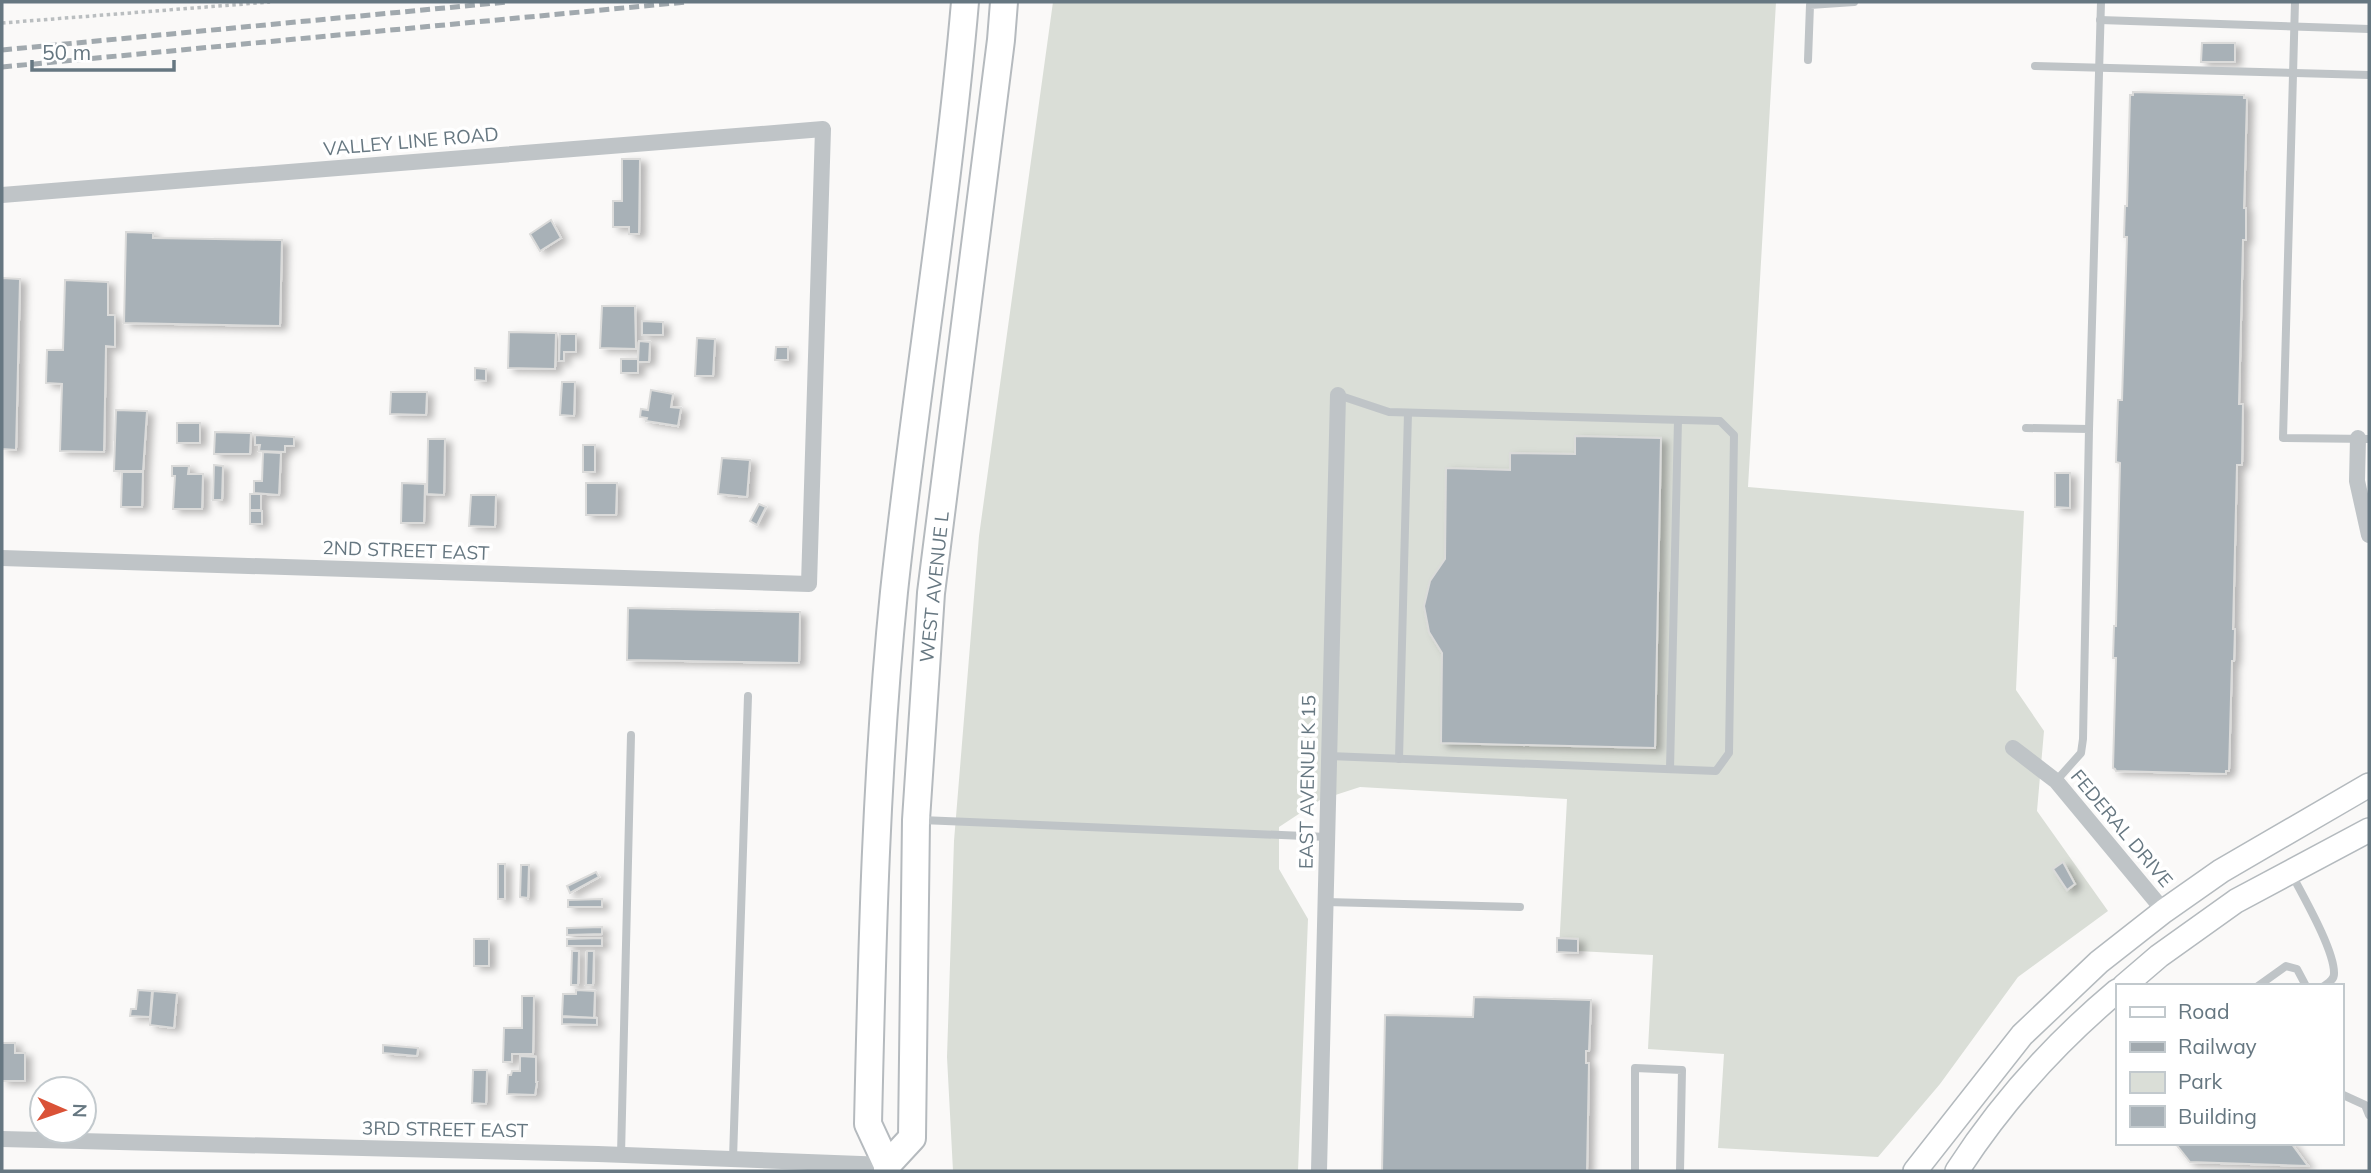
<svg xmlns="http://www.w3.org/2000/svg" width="2371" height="1173" viewBox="0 0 2371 1173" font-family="Mulish,sans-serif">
	<defs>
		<filter id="shadow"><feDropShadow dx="6" dy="3.5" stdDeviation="3.5" flood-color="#0004"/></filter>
	</defs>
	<rect width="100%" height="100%" fill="#faf9f8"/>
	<polygon fill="#daded7" points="1053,2 1776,2 1748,487 2024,511 2016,690 2044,731 2037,811 2108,911 2018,977 1940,1084 1878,1157 1718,1148 1724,1054 1648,1049 1653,955 1559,950 1567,799 1360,787 1320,800 1279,827 1279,869 1308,919 1298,1171 953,1171 947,1057 954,841 979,536"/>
	<g fill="#a8b1b7" stroke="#dbdbda" stroke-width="2" filter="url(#shadow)">
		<polygon points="2202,43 2235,43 2235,62 2201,62"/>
		<polygon points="2133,92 2244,95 2244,98 2247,98 2244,208 2246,208 2246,240 2243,240 2239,404 2243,404 2242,465 2237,465 2233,629 2235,629 2234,661 2232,661 2229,771 2226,771 2226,774 2116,771 2115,769 2113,768 2116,658 2113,658 2114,626 2116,626 2120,463 2116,462 2118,400 2122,400 2127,237 2124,237 2125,206 2127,206 2130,95 2133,95"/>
		<polygon points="622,159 640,159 639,234 629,234 629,227 613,227 613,201 622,201"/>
		<polygon points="551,220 561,238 540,251 530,234"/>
		<polygon points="126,232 153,233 153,238 282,240 280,326 124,323"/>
		<polygon points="2,278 20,279 16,450 2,449"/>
		<polygon points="65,280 108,282 108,315 115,315 115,347 106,346 104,452 60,451 62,384 46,383 47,350 63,350"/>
		<polygon points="602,306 635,306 636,349 600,348"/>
		<polygon points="642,321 663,322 663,335 642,335"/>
		<polygon points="509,332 556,333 555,369 508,368"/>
		<polygon points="560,334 576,334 576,352 564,352 564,361 559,361"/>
		<polygon points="697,338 715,339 713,376 695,376"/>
		<polygon points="639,341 650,342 649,362 638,362"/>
		<polygon points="776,347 788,347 788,360 775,360"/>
		<rect x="621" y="359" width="17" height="14"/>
		<polygon points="475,368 486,369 486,381 475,380"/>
		<polygon points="562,382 575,382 574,416 560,415"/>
		<polygon points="651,390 673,394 671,407 681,408 678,426 646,421 647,418 640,417 641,409 648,410"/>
		<polygon points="391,392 427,392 426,415 390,414"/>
		<polygon points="116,410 147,411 143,471 114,471"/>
		<rect x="177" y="423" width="23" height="20"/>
		<polygon points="215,432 251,433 250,454 214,454"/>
		<polygon points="255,435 294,437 294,446 285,446 285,452 259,451 260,445 255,445"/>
		<polygon points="1575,436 1661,438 1655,748 1441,743 1442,653 1429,632 1424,606 1430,581 1445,559 1446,468 1510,470 1510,453 1575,454"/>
		<polygon points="428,439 445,439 444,495 427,494"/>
		<rect x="583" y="445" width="12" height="27"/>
		<polygon points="263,452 281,453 279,495 254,493 254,481 262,481"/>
		<polygon points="722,458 750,460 747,497 718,494"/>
		<polygon points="214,465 223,466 222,500 213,500"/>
		<polygon points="172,466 189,466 188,474 203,474 202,509 173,509 175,476 172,476"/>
		<polygon points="122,472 143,472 142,507 121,507"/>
		<polygon points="2055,473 2070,473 2070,508 2055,507"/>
		<polygon points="402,483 425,484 424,523 401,523"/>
		<polygon points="586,483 617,483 616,515 586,515"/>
		<rect x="250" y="494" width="11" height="16"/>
		<polygon points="471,495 496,495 495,527 469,526"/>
		<polygon points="759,504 766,507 757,525 750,521"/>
		<rect x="250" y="511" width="12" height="13"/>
		<polygon points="628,608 800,612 799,663 627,660"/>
		<polygon points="2063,862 2075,884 2067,890 2053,869"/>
		<rect x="498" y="864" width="7" height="35"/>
		<polygon points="521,865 529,865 528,898 520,897"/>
		<polygon points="596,872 599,877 570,893 567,886"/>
		<polygon points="602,899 602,907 568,907 568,900"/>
		<polygon points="602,927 602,934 567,935 567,928"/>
		<polygon points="602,938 602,946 567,946 567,939"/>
		<polygon points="1557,938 1578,939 1578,953 1557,952"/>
		<rect x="474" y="939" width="15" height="27"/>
		<polygon points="572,951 579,951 578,985 571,985"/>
		<polygon points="587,951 594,951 593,985 586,985"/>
		<polygon points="138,990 152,991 150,1017 130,1016 131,1009 136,1009"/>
		<polygon points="576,990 595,991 594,1018 562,1016 563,994 576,994"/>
		<polygon points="153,991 177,993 174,1028 150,1025"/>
		<polygon points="522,996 534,996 533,1054 512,1054 512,1062 503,1062 504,1028 522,1028"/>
		<polygon points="1474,997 1591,1000 1589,1051 1586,1051 1586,1063 1589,1063 1587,1171 1382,1171 1385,1015 1473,1017"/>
		<polygon points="562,1017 597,1018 597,1025 562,1024"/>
		<polygon points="2,1043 15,1043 15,1053 25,1053 25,1081 2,1081"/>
		<polygon points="383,1045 418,1048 417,1056 383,1053"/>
		<polygon points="520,1056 536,1057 536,1082 537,1082 535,1095 507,1094 508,1075 511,1075 512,1071 520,1071"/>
		<polygon points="473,1070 487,1070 486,1104 472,1103"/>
		<polygon points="2175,1143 2291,1143 2308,1166 2190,1162"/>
	</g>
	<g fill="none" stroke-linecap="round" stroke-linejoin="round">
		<defs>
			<g id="secondary">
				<polyline points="2124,986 2159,956 2236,901 2369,830"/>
				<polyline points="1915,1171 2022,1035 2099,962 2164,911 2221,871 2369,785"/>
				<path d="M1957 1171C2001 1103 2055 1043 2117 991"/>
			</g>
			<g id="primary">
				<polyline points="887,1165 912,1138 916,820 931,593 1001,40 1004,2"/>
				<path d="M887 1171V1165L868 1124C872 946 876 769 894 592 915 395 948 199 965 2"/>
			</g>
		</defs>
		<use href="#secondary" stroke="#b4babe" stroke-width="26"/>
		<use href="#primary" stroke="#b5babe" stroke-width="30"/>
		<polyline stroke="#babec0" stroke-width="3.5" stroke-dasharray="3.5 3.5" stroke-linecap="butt" points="2,23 270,2"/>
		<g stroke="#bfc4c7" stroke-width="8">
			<polyline points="2295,2 2283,438 2369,439"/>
			<polyline points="2100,20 2369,29"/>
			<polyline points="1808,60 1810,5 1854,2"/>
			<polyline points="2035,66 2369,75"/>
			<polyline points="2026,428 2089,429 2083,739 2081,753 2056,781"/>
			<polyline points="2089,429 2101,2"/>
			<polyline points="1329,756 1716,771 1729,753 1734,435 1720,421 1389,412 1338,395"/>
			<polyline points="1399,759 1408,413"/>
			<polyline points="1670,769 1678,420"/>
			<polyline points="921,820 1327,837"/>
			<path d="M2291 873C2303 896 2335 951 2334 974 2334 980 2328 983 2324 986"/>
			<polyline points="1326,902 1520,907"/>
			<polyline points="2258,986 2286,966 2297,969 2306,986"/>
			<polyline points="2341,1094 2365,1105 2369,1115"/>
			<polyline points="621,1155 631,735"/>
			<polyline points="733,1159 748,696"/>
			<polyline points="1635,1171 1635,1068 1682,1070 1680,1171"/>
		</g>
		<g stroke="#bfc4c7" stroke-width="16">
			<polyline points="2,195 823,129 809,584 2,558"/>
			<polyline points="2358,438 2357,481 2369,535"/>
			<polyline points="2013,748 2056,781 2164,911"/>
			<polyline points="2,1139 598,1154 887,1165"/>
			<polyline points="1319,1171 1338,395"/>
		</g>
		<use href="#secondary" stroke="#fff" stroke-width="23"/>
		<use href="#primary" stroke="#fff" stroke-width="26"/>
		<g stroke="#a1a9ae" stroke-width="5" stroke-dasharray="10 5" stroke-linecap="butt">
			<polyline points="2,50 507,2"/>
			<polyline points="2,67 686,2"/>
		</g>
	</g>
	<g text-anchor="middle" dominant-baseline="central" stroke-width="7" stroke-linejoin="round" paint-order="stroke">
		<g font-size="19" fill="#667781" stroke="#fff">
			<text transform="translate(411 141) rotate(-5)">VALLEY LINE ROAD</text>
			<text transform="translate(406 550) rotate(2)">2ND STREET EAST</text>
			<text transform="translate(934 587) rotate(-84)">WEST AVENUE L</text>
			<text transform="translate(1307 782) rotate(-89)">EAST AVENUE K 15</text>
			<text transform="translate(2122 828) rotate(50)">FEDERAL DRIVE</text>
			<text transform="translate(445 1129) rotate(1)">3RD STREET EAST</text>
		</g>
	</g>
	<rect width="2371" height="1173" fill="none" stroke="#667781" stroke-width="7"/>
	<rect x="2116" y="984" width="228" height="161" fill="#ffffff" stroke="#c2c9cd" stroke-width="2"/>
	<rect x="2130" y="1007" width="35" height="10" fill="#ffffff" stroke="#c2c9cd" stroke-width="2"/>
	<text x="2178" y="1019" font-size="21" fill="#667781">Road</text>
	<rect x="2130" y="1042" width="35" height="10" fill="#a1a9ae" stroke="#c2c9cd" stroke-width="2"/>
	<text x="2178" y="1054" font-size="21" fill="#667781">Railway</text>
	<rect x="2130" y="1072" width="35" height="21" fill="#daded7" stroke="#c2c9cd" stroke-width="2"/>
	<text x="2178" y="1089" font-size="21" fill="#667781">Park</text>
	<rect x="2130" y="1106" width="35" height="21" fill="#a8b1b7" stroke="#c2c9cd" stroke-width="2"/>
	<text x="2178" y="1124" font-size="21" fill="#667781">Building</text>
	<g transform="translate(63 1110) rotate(92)"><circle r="33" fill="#ffffff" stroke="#c2c9cd" stroke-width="2"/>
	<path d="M0-5L12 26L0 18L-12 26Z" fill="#da5237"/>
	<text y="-10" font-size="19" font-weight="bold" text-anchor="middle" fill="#667781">N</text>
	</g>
	<path d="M32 60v10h142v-10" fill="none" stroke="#667781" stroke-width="3.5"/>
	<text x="42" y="60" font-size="21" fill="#667781" stroke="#ffffff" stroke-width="5" paint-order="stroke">50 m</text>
</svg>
